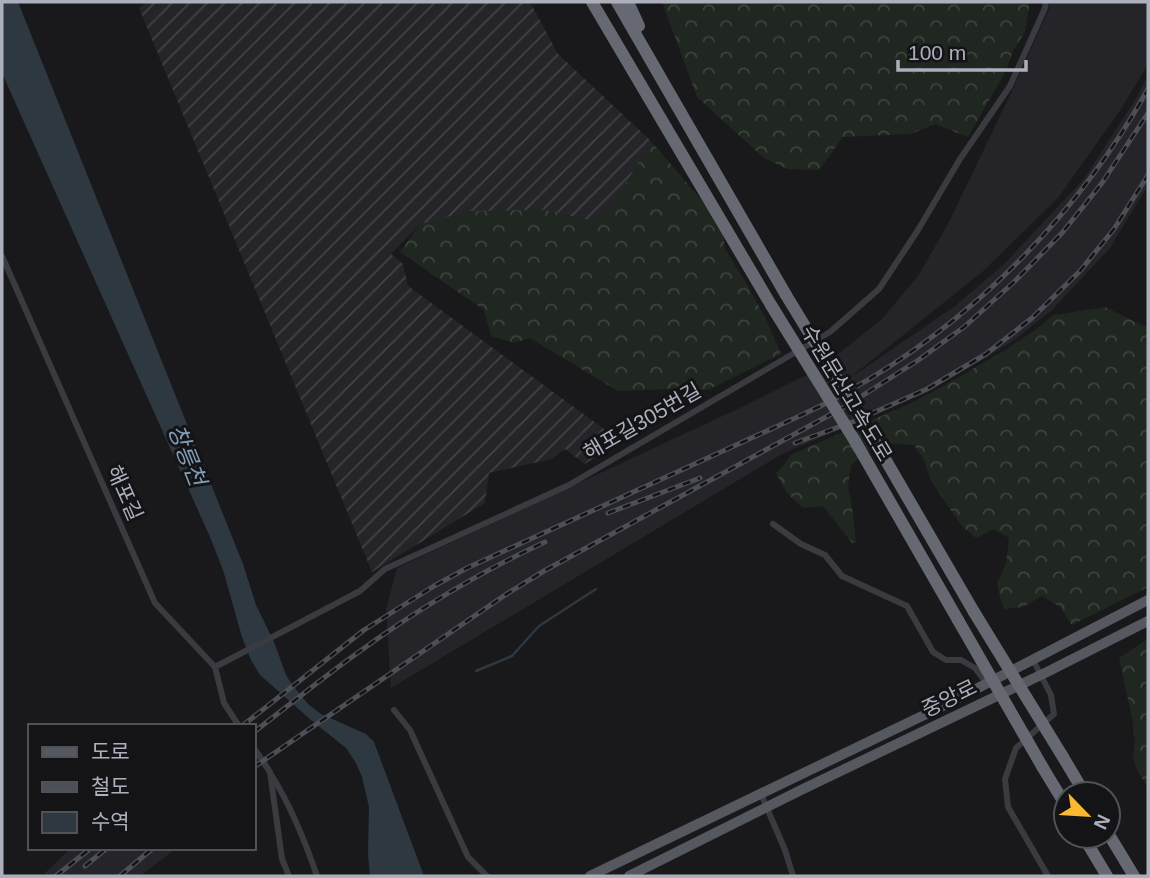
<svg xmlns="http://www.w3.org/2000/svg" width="1150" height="878" viewBox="0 0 1150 878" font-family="Helvetica,'Noto Sans KR',sans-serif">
	<defs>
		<pattern id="industrial-furrows" width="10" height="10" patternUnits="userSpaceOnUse" patternTransform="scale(1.75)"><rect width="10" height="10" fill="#252529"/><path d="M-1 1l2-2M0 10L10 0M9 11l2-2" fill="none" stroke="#424246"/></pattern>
		<pattern id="forest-crowns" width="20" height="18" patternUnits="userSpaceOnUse" patternTransform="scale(1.75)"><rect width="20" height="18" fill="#1f2720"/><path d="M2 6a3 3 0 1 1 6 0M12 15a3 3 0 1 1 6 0" fill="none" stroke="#3d443e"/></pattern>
	</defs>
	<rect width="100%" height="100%" fill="#19191c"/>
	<g fill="#252529">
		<polygon points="1050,2 1148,2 1148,64 1121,109 1058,198 982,272 847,380 955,306 1004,264 1083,180 1135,100 1148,75 1148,185 1110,248 1052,310 1013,341 927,392 782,454 391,688 386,609 397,568 746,405 819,369 882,319 918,276 949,222 1011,93 1049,9"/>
		<polygon points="71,848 177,848 140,876 42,876"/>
	</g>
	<polygon fill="url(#industrial-furrows)" points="146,2 530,2 558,54 651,141 613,205 593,221 544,210 420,224 391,254 403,264 408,286 608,432 608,449 585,464 565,449 552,459 489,473 485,503 372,572 139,8"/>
	<g fill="url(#forest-crowns)">
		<polygon points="662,2 1030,2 1025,32 1013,51 1006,71 968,137 935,124 911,134 843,137 819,170 787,169 764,158 697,97"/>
		<polygon points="651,141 703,202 723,232 725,249 746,283 765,317 781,354 708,390 672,389 618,391 530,338 514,343 491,336 484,310 400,252 420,224 470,211 544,210 593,221 613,205"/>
		<polygon points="1105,307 1148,328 1148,587 1072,625 1060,607 1042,596 1023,607 1004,609 1000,597 997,583 1006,564 1009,538 994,529 976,538 961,525 931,481 924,460 914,445 879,443 851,465 848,486 853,514 856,543 852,543 823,506 803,508 787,493 776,474 792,454 907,405 942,387 1005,350 1031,333 1054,315"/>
		<polygon points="1148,639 1148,787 1138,772 1133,758 1135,741 1132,718 1119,658"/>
	</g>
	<polygon fill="#2e3841" points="2,2 18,2 243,564 256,605 274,642 286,675 291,683 308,704 321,714 366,734 374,742 424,876 370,876 368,854 369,807 362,777 356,763 346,748 311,720 260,675 251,660 242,637 223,570 210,537 2,73"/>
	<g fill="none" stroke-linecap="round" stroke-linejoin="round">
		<polyline stroke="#2e3841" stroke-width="2.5" points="476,671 512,656 539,626 596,589"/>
		<g stroke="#3a3b41" stroke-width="6">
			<polyline points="2,256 155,603 215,667 224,703 239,726"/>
			<polyline points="773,524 801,544 825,555 842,576 907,606 933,652 946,660 961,660 975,668 987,684"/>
			<polyline points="1033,660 1051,695 1054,714 1016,748 1005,779 1008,807 1048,876"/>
			<polyline points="215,667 360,591 385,569 569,485 830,332 879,289 918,230 960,159 1010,86 1045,8 1046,2"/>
			<polyline points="394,710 410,730 468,857 487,876"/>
			<polyline points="254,748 270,772 282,859 289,876"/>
			<path d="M272 776C292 808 305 841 317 876"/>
			<polyline points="761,794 785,850 793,876"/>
		</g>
		<g stroke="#565860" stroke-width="10">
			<polyline points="590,876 947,704 1148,600"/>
			<polyline points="629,876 801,790 1047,672 1148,621"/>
		</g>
		<g stroke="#666972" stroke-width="12">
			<polyline points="592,2 771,305"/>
			<polyline points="617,2 786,295"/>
			<polyline points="628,2 639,26"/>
			<polyline points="870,433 974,612"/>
			<polyline points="855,441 958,620"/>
			<polyline points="1063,757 1085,794"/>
			<polyline points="1043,768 1066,806"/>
			<polyline points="1108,833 1134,876"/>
			<polyline points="1083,836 1107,876"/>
		</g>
		<defs>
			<g id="rail">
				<polyline points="795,443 855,421 927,389 986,354 1032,318 1080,271 1114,229 1148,175"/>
				<polyline points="608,513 700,478"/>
				<path d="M242 726 364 630 434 586 467 568 793 419C810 411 828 403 845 393 972 323 1078 215 1148 89"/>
				<path d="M254 732C288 706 321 679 356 654 415 611 478 573 545 542"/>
				<polyline points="254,767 505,595 544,571 846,406 917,361 964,327 1014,282 1062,233 1102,183 1148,113"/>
				<polyline points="85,866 107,848"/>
				<polyline points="56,876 91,848"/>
				<polyline points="120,876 153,848"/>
			</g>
		</defs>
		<use href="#rail" stroke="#4d4f56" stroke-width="5"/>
		<use href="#rail" stroke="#141417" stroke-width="2.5" stroke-dasharray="8" stroke-linecap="butt"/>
		<g stroke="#666972" stroke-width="12">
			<polyline points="786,295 870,433"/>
			<polyline points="771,305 855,441"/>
			<polyline points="974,612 1063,757"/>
			<polyline points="958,620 1043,768"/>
		</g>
	</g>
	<g text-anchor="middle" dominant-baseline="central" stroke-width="6" stroke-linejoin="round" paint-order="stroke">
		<g font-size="21" fill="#abb0bc" stroke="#141417">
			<text transform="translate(847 393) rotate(59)">수원문산고속도로</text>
			<text transform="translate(642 421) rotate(-30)">해포길305번길</text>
			<text transform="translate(125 493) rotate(66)">해포길</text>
			<text transform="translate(949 698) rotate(-26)">중앙로</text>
		</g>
		<g font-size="23" font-style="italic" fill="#819eb8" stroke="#141417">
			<text transform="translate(187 455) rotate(68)">창릉천</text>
		</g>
	</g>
	<rect width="1150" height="878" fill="none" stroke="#abb0bc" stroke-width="7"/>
	<rect x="28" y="724" width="228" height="126" fill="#141417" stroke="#505259" stroke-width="2"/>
	<rect x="42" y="747" width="35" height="10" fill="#565860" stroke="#505259" stroke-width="2"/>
	<text x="91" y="759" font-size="21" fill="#abb0bc">도로</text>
	<rect x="42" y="782" width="35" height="10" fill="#4d4f56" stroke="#505259" stroke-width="2"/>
	<text x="91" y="794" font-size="21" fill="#abb0bc">철도</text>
	<rect x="42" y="812" width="35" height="21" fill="#2e3841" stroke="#505259" stroke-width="2"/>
	<text x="91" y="829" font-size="21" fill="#abb0bc">수역</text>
	<g transform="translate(1087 815) rotate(115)"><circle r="33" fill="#141417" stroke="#505259" stroke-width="2"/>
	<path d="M0-5L12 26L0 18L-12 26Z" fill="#fab932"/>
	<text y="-10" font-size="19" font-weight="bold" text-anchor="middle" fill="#abb0bc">N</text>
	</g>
	<path d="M898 60v10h128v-10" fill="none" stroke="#abb0bc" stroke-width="3.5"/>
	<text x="908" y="60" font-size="21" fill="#abb0bc" stroke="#141417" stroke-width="5" paint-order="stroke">100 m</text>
</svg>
